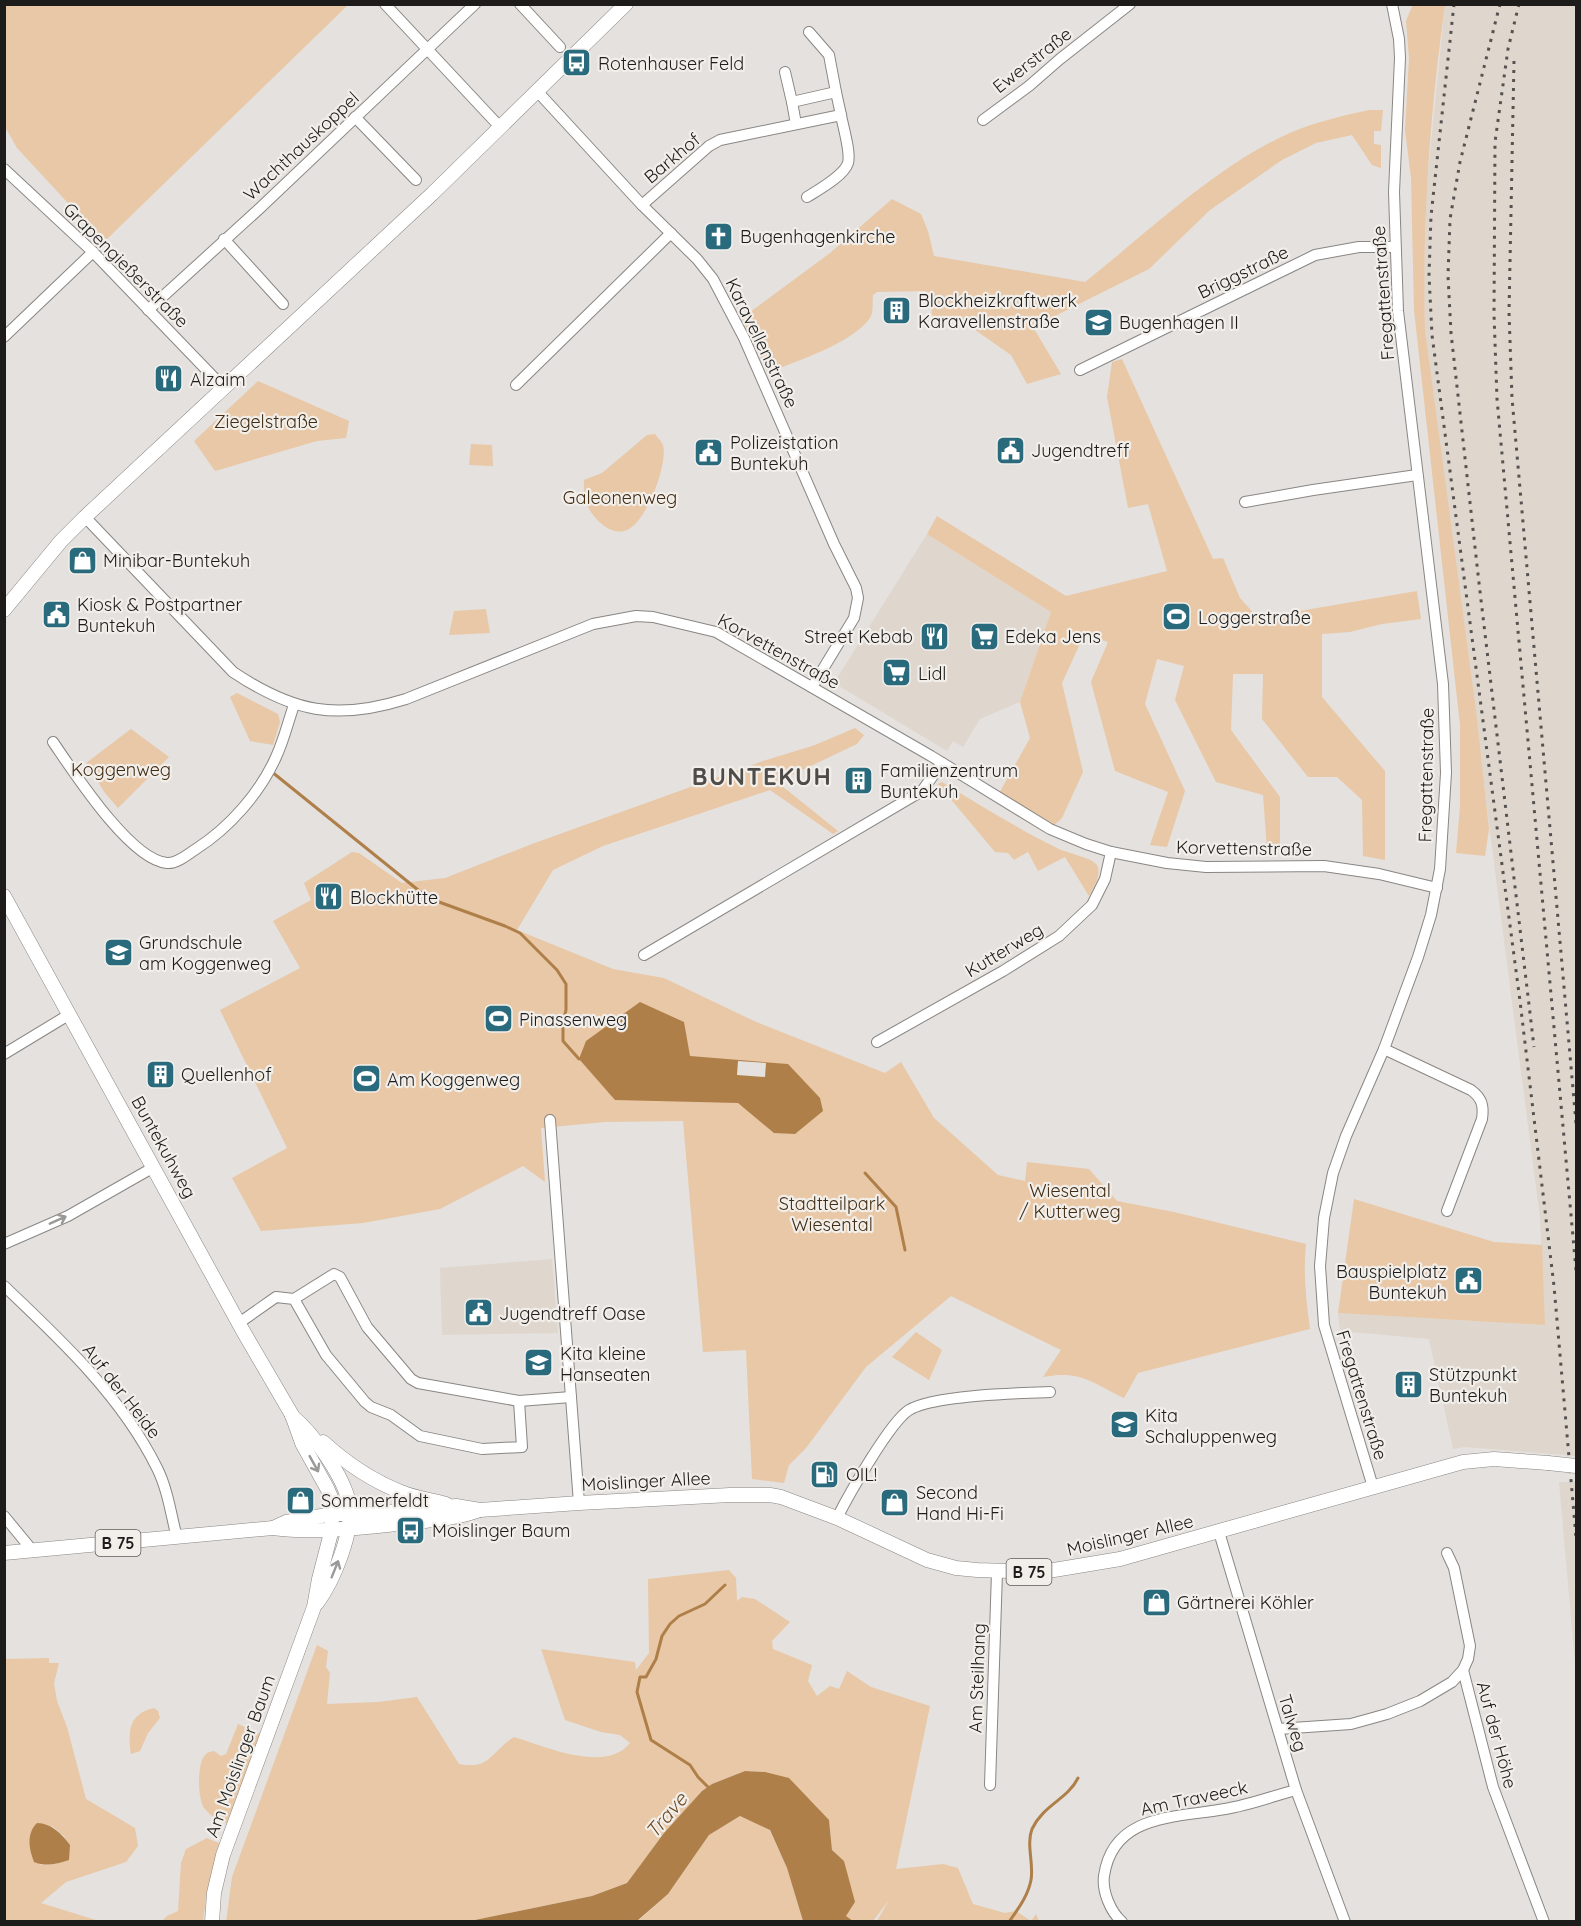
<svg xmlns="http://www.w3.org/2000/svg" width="1581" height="1926" viewBox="0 0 1581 1926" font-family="Quicksand,sans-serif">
	<rect width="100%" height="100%" fill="#e5e1de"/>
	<g fill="#dfd6cd">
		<polygon points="1445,5 1576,5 1576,1456 1465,1447 1453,1449 1429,1339 1340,1331 1338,1313 1545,1325 1540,1218 1425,330 1424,284 1426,193"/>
		<polygon points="927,534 1051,612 1020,702 980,719 963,747 953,741 947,751 834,683"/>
		<polygon points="552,1259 558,1333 442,1335 440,1268"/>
		<polygon points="1559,1482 1576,1482 1576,1675"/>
	</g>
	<g fill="#e8c8a6" fill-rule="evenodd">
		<polygon points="5,4 348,4 348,5 104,242 17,148 5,127"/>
		<path d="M1413 4 1445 5C1430 112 1422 221 1425 330L1476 711 1489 829 1485 856 1456 853 1460 806V725L1414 310 1411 178 1405 130 1409 58 1406 21Z"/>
		<path d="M1369 110H1383L1381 131H1374V144L1381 145V168L1372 165 1352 135 1316 143 1282 160 1210 210 1149 269 1033 327 1061 374 1027 384 1011 355 955 316H932L931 296 925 291 877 292 873 295C872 302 874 312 870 318 853 343 796 361 768 373L742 318 830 253 892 199 921 214 928 231 934 256 1085 282C1147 233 1217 165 1290 133 1315 122 1342 116 1369 110Z"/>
		<polygon points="1122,359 1213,559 1223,558 1240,598 1258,618 1417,591 1421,619 1382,624 1350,632 1322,634 1322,697 1385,771 1385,860 1363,856 1362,800 1337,777 1308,777 1262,719 1263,674 1233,674 1231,730 1280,797 1280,850 1267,850 1263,795 1216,782 1175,700 1184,666 1157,659 1145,704 1185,791 1167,847 1150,845 1168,792 1115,771 1091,682 1108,642 1084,635 1062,683 1083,772 1062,818 1050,829 997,797 1030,738 1020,702 1051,612 927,534 937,516 1066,596 1167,571 1148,504 1128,508 1107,397 1112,362"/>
		<polygon points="258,381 349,421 346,438 317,441 215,471 194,441"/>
		<path d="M655 434C657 437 662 442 663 445 668 465 647 519 629 529 611 539 592 517 586 503 583 497 584 487 584 480L602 473 647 435Z"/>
		<polygon points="471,444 492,445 493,466 469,465"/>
		<polygon points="486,609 490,633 449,635 454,611"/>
		<polygon points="237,693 278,714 280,722 273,745 250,741 230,697"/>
		<path d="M855 728 864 735 857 744 777 782 838 831 833 834 770 790 603 846 553 870 517 930 613 969 664 978 754 1021 885 1073 901 1062 934 1118 998 1175 1025 1181 1027 1162 1089 1169 1117 1201 1174 1212 1306 1244C1303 1272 1306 1300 1310 1329L1138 1373 1124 1398C1091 1382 1080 1370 1043 1377L1061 1350 951 1296 866 1367 806 1448 789 1465 784 1483 752 1479 746 1350 703 1352 683 1121 605 1122 541 1128 545 1182 523 1166 440 1209 363 1223 261 1231 232 1178 287 1148 220 1010 300 968 273 921 311 900 304 883 352 852 359 853 402 883 445 878 532 844 763 761 815 745Z"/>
		<polygon points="131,729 169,757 118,808 105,793 86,763"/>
		<path d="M942 782C980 805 1018 829 1059 849 1067 853 1093 858 1097 865 1102 875 1094 887 1089 896L1065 857 1038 871 1028 852 1014 860 1008 853 995 852 938 784Z"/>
		<polygon points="1354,1199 1494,1242 1542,1245 1545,1325 1338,1313"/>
		<polygon points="916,1332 942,1350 929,1380 892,1357"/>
		<path d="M729 1570 736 1578 737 1601 742 1597 755 1599 790 1622 772 1641 773 1649 812 1665 808 1681 817 1696 830 1686 839 1689 847 1671 871 1687 930 1706 896 1869 943 1864 958 1868 973 1904 1005 1913 1016 1911 1031 1921 1036 1914 1039 1921H877L889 1900 873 1921H853L846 1916 844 1861 832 1850 829 1820 765 1772 745 1771 712 1784 702 1791 664 1833 627 1883 592 1896 470 1921 226 1922 232 1877 317 1645 328 1651 326 1667 330 1673 327 1704 378 1702 417 1697 459 1764C491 1770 490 1752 514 1737 544 1746 606 1774 630 1743L620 1735 601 1732 565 1720 541 1649 635 1662 636 1670 649 1653 648 1579Z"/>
		<path d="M49 1658V1663H59L54 1683 57 1701 67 1727 86 1799 135 1828 138 1846 126 1862 66 1882 41 1903 99 1921H5L4 1659ZM52 1826 65 1837 57 1864 41 1865 31 1852 30 1838Z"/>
		<path d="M154 1708 158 1711 160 1718 148 1733 140 1751 131 1754C128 1732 128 1714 154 1708Z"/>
		<path d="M238 1724 260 1734 229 1824C220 1821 211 1817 205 1809 197 1801 197 1763 205 1755 208 1752 209 1752 214 1751L221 1756 226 1754Z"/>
		<polygon points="740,1816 769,1829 787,1868 803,1921 637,1922 668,1894 709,1835"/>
		<polygon points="207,1838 221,1844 207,1892 203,1921 161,1922 167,1916 178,1911 181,1863 186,1849"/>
	</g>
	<g fill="#af7f49">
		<polygon points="640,1002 684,1022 690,1056 788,1064 820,1098 823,1111 795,1134 774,1133 738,1103 615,1100 579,1059 586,1041"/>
		<polygon points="745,1771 765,1772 789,1778 829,1820 832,1850 844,1861 855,1902 846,1916 853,1921 803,1921 787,1868 770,1830 740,1816 709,1835 668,1894 637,1921 470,1921 592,1896 627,1883 664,1833 702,1791 712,1784"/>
		<path d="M37 1823C51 1823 62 1834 70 1845L69 1860C57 1864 46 1867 34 1862 29 1849 26 1834 37 1823Z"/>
	</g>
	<polygon fill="#e5e1de" points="738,1061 766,1063 765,1077 737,1075"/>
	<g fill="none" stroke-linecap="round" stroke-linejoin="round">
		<g stroke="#af7f49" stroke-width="3">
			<polyline points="272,772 428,898 505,926 520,933 557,970 566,984 566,1010 563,1022 563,1041 579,1059"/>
			<polyline points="865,1173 896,1207 905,1250"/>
			<polyline points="708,1787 698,1777 690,1765 651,1740 637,1692 640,1677 646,1677 656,1659 662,1636 670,1624 679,1616 705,1604 725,1585"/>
			<path d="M1009 1922C1018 1909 1028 1896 1031 1880 1034 1864 1026 1844 1032 1829 1044 1804 1067 1800 1078 1778"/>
		</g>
		<defs>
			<g id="minor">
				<polyline points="385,4 500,127"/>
				<polyline points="520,4 560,47"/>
				<polyline points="809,32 829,55 836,92"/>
				<polyline points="785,72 792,102"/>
				<polyline points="537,91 642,205 697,259 713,279 744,338 834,544 856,588 858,598 854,618 812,687"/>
				<polyline points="355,117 416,180"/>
				<polyline points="983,120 1029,86 1060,59 1130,4"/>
				<polyline points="796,124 792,102 836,92 841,115"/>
				<polyline points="4,169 93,252 223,387"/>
				<path d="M642 205 709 146 720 140 841 115C843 127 851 152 848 163 844 176 818 190 807 197"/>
				<polyline points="224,239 283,304"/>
				<polyline points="148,310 259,209 475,4"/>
				<polyline points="4,337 93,252"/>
				<polyline points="1080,370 1315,255 1359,247 1395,247"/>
				<polyline points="516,385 671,233"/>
				<polyline points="1245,502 1313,490 1417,475"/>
				<path d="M85 517 233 672C293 712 336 721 406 699L593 624 636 616 653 617 716 632 931 756 1050 829 1086 844 1111 852 1167 863 1206 867 1324 866 1379 874 1437 888"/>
				<path d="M53 742C73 771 130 860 167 863 177 864 188 854 196 849 229 828 260 793 276 757 284 740 288 722 294 705"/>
				<polyline points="644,955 922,791 942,763"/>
				<polyline points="877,1042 1003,971 1059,936 1092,905 1105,879 1111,852"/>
				<path d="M1384 1049 1471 1090C1482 1098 1484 1106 1482 1119L1447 1211"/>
				<polyline points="4,1054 70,1014"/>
				<polyline points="550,1120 579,1503"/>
				<polyline points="4,1244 68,1216 154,1167"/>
				<path d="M4 1286C61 1340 122 1397 157 1468 168 1490 171 1515 177 1538"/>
				<polyline points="294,1299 334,1274 340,1277 367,1327 411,1379 418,1383 519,1401 571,1397"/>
				<polyline points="239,1323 276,1297 294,1299 326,1355 365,1402 371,1407 391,1415 420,1436 482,1449 522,1447 519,1401"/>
				<polyline points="1373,1487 1324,1325 1320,1266 1324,1218 1333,1173 1346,1136 1384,1049 1418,957 1431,915 1440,869 1446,773 1443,684 1398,311 1394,192 1400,58 1399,39 1392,4"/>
				<polyline points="4,1516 32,1550"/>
				<path d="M837 1518C848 1496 890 1422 909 1410 933 1395 1019 1393 1050 1392"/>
				<polyline points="1219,1532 1296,1790 1345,1922"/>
				<polyline points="1463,1670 1493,1787 1544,1922"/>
				<polyline points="1278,1729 1351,1724 1387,1714 1420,1701 1452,1682 1463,1670 1468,1659 1470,1646 1454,1568 1447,1553"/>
				<polyline points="990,1785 997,1572"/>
				<path d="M1122 1922C1110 1911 1102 1891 1104 1876 1113 1813 1177 1818 1225 1809 1249 1805 1273 1796 1296 1790"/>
			</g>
			<g id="major">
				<polyline points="4,610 61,541 85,517 432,194 626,4"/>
				<polyline points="4,896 243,1331 292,1415 302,1443 327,1488 331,1497 332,1529 319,1579 314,1607 223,1855 214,1893 212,1922"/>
				<path d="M292 1416C313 1433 344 1477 349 1503 354 1531 334 1580 317 1603"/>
				<path d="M323 1442C345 1462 373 1481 401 1492 415 1498 431 1500 446 1504"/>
				<polyline points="273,1528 286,1522 333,1514 365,1514 456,1506 480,1510 579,1503 730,1495 770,1495 781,1497 837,1518 927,1560 956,1568 977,1570 1042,1572 1120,1559 1463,1462 1494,1459 1548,1463"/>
				<path d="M4 1553 273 1528C317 1534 364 1527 408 1523 431 1520 454 1519 477 1511"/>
			</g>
		</defs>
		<use href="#minor" stroke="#898683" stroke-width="12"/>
		<use href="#major" stroke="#898683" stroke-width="15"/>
		<use href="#minor" stroke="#fff" stroke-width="10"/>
		<use href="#major" stroke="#fff" stroke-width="14"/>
		<g stroke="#555351" stroke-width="3" stroke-dasharray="3 6" stroke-linecap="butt">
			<polyline points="1454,4 1431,216 1429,275 1432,335 1520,1001 1554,1286 1576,1537"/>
			<polyline points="1500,4 1460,162 1450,219 1448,276 1451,333 1479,583 1534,1047"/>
			<polyline points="1519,4 1508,49 1495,142 1494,314 1497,399 1576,1270"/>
			<polyline points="1514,61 1509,312 1512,398 1576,1123"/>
		</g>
		<defs>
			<polyline id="major-bridge" points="1548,1463 1576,1466"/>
		</defs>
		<use href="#major-bridge" stroke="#898683" stroke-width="15" stroke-linecap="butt"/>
		<use href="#major-bridge" stroke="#fff" stroke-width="14"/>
	</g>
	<defs><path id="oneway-shaft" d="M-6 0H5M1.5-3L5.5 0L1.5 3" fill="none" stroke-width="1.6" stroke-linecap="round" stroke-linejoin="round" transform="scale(1.5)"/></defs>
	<g stroke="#999998">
		<use href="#oneway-shaft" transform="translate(58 1220) rotate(-24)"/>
		<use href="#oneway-shaft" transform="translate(314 1464) rotate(61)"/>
		<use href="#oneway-shaft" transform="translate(335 1569) rotate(-68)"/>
	</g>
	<defs>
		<symbol id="bus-square" viewBox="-11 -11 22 22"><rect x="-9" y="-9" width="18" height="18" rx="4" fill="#296b7d" stroke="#f2efeb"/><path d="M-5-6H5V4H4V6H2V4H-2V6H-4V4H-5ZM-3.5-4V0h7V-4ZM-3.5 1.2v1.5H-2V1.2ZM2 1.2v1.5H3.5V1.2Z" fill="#fff"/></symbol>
		<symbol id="church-square" viewBox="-11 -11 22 22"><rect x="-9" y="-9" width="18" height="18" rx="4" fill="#296b7d" stroke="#f2efeb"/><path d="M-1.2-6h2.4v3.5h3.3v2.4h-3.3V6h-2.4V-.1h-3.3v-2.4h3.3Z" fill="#fff"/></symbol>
		<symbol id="building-square" viewBox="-11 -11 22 22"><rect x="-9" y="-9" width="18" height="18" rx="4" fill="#296b7d" stroke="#f2efeb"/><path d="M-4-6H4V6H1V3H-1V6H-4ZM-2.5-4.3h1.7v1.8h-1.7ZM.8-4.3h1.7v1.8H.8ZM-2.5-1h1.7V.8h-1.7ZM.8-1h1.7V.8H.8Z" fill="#fff"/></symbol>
		<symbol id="school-square" viewBox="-11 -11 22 22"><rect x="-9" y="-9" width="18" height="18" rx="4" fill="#296b7d" stroke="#f2efeb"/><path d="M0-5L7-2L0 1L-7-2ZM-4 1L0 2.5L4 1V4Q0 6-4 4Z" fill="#fff"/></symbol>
		<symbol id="restaurant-square" viewBox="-11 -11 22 22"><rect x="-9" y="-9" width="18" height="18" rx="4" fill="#296b7d" stroke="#f2efeb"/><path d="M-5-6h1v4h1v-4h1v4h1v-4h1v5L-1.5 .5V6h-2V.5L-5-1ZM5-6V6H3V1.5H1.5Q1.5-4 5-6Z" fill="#fff"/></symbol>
		<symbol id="civic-square" viewBox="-11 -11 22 22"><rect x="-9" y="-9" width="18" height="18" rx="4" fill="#296b7d" stroke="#f2efeb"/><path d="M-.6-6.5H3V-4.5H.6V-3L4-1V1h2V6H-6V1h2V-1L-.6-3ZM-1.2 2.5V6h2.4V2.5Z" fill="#fff"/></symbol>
		<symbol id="shop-square" viewBox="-11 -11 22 22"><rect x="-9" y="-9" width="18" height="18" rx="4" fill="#296b7d" stroke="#f2efeb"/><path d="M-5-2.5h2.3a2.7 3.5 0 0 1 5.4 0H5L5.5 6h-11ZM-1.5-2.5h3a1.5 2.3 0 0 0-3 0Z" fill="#fff"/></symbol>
		<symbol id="stadium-square" viewBox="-11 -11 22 22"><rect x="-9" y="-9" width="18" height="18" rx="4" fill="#296b7d" stroke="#f2efeb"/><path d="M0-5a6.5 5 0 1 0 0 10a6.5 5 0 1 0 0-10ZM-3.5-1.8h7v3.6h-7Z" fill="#fff"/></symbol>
		<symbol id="supermarket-square" viewBox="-11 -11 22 22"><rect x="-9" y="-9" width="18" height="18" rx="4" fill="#296b7d" stroke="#f2efeb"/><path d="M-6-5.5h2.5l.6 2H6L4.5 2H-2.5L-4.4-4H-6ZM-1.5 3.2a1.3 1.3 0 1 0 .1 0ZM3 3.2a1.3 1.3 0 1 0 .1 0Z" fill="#fff"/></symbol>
		<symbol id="fuel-square" viewBox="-11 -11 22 22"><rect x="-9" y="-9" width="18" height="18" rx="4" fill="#296b7d" stroke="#f2efeb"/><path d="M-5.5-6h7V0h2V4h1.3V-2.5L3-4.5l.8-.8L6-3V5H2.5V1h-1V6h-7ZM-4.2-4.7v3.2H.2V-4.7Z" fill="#fff"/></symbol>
	</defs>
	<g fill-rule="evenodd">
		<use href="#bus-square" x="560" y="46" width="33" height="33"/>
		<use href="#church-square" x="702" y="220" width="33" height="33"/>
		<use href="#building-square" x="880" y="294" width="33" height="33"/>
		<use href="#school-square" x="1082" y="306" width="33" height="33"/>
		<use href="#restaurant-square" x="152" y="362" width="33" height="33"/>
		<use href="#civic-square" x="994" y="434" width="33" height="33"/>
		<use href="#civic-square" x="692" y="436" width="33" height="33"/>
		<use href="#shop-square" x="66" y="544" width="33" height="33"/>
		<use href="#civic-square" x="40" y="598" width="33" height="33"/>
		<use href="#stadium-square" x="1160" y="600" width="33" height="33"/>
		<use href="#restaurant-square" x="918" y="620" width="33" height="33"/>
		<use href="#supermarket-square" x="968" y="620" width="33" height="33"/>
		<use href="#supermarket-square" x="880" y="656" width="33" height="33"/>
		<use href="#building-square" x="842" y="764" width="33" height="33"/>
		<use href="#restaurant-square" x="312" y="880" width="33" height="33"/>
		<use href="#school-square" x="102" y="936" width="33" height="33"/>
		<use href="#stadium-square" x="482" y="1002" width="33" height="33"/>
		<use href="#building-square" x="144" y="1058" width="33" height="33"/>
		<use href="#stadium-square" x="350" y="1062" width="33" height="33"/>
		<use href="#civic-square" x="1452" y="1264" width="33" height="33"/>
		<use href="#civic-square" x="462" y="1296" width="33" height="33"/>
		<use href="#school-square" x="522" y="1346" width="33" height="33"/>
		<use href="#building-square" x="1392" y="1368" width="33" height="33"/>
		<use href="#school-square" x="1108" y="1408" width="33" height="33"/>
		<use href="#fuel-square" x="808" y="1458" width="33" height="33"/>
		<use href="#shop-square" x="284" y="1484" width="33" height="33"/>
		<use href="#shop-square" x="878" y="1486" width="33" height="33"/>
		<use href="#bus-square" x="394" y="1514" width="33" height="33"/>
		<use href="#shop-square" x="1140" y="1586" width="33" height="33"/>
	</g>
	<g text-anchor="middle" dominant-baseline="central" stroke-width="4.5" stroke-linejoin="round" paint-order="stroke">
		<g fill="#f2efeb" stroke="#5d5b59" stroke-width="1.5">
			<rect x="95.5" y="1530" width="45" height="26" rx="4.5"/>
			<rect x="1006.5" y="1559" width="45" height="26" rx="4.5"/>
		</g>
		<g font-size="16" font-weight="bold" fill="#1d1c1a">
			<text x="118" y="1543">B 75</text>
			<text x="1029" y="1572">B 75</text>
		</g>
		<g font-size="18" fill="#1d1c1a" stroke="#f2efeb">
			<text transform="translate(1032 60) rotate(-38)">Ewerstraße</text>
			<text transform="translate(301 146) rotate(-43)">Wachthauskoppel</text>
			<text transform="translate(672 158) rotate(-40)">Barkhof</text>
			<text transform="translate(126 265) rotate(45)">Grapengießerstraße</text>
			<text transform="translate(1243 272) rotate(-26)">Briggstraße</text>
			<text transform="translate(1383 293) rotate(-94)">Fregattenstraße</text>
			<text transform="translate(762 343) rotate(64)">Karavellenstraße</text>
			<text transform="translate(779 651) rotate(29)">Korvettenstraße</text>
			<text transform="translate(1426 775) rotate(-89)">Fregattenstraße</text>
			<text transform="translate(1244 848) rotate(1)">Korvettenstraße</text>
			<text transform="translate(1004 950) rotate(-31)">Kutterweg</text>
			<text transform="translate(164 1147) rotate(61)">Buntekuhweg</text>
			<text transform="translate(122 1391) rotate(52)">Auf der Heide</text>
			<text transform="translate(1362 1395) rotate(73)">Fregattenstraße</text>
			<text transform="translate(646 1481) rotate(-3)">Moislinger Allee</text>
			<text transform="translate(1130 1535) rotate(-13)">Moislinger Allee</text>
			<text transform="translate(977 1678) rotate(-88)">Am Steilhang</text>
			<text transform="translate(1293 1723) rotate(73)">Talweg</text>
			<text transform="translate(1497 1735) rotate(75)">Auf der Höhe</text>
			<text transform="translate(240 1756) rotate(-70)">Am Moislinger Baum</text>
			<text transform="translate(1194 1798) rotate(-12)">Am Traveeck</text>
		</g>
		<g font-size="18" fill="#1d1c1a" stroke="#f2efeb" text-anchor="start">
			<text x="598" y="63">Rotenhauser Feld</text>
			<text x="740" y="236">Bugenhagenkirche</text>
			<text x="918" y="300">Blockheizkraftwerk<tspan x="918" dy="21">Karavellenstraße</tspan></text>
			<text x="1119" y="322">Bugenhagen II</text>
			<text x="190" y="379">Alzaim</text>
			<text x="730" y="442">Polizeistation<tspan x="730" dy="21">Buntekuh</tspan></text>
			<text x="1031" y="450">Jugendtreff</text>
			<text x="103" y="560">Minibar-Buntekuh</text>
			<text x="77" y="604">Kiosk &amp; Postpartner<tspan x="77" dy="21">Buntekuh</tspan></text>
			<text x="1198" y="617">Loggerstraße</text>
			<text x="913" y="636" text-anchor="end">Street Kebab</text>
			<text x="1005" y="636">Edeka Jens</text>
			<text x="918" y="673">Lidl</text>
			<text x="880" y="770">Familienzentrum<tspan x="880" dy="21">Buntekuh</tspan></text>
			<text x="350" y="897">Blockhütte</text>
			<text x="139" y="942">Grundschule<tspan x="139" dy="21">am Koggenweg</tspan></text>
			<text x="519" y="1019">Pinassenweg</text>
			<text x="181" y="1074">Quellenhof</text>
			<text x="387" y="1079">Am Koggenweg</text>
			<text x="1447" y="1271" text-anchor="end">Bauspielplatz<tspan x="1447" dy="21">Buntekuh</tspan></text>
			<text x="499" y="1313">Jugendtreff Oase</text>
			<text x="560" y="1353">Kita kleine<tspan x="560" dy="21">Hanseaten</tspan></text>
			<text x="1429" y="1374">Stützpunkt<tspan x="1429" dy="21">Buntekuh</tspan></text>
			<text x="1145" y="1415">Kita<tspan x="1145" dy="21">Schaluppenweg</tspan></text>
			<text x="846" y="1474">OIL!</text>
			<text x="916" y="1492">Second<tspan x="916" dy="21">Hand Hi-Fi</tspan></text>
			<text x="321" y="1500">Sommerfeldt</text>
			<text x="432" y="1530">Moislinger Baum</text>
			<text x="1177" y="1602">Gärtnerei Köhler</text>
		</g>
		<g font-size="18" fill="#422d14" stroke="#f2efeb">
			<text x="266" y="421">Ziegelstraße</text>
			<text x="620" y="497">Galeonenweg</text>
			<text x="121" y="769">Koggenweg</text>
			<text x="1070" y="1190">Wiesental<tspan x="1070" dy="21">/ Kutterweg</tspan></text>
			<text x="832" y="1203">Stadtteilpark<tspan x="832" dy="21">Wiesental</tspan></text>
		</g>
		<g font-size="20" font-style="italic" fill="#6d4a21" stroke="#f2efeb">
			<text transform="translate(666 1815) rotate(-50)">Trave</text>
		</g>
		<g font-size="24" font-weight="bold" letter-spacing="1.5" fill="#4e4b49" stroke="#f2efeb">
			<text x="762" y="776">BUNTEKUH</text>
		</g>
	</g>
	<rect width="1581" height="1926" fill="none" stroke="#1d1c1a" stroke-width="12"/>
</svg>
